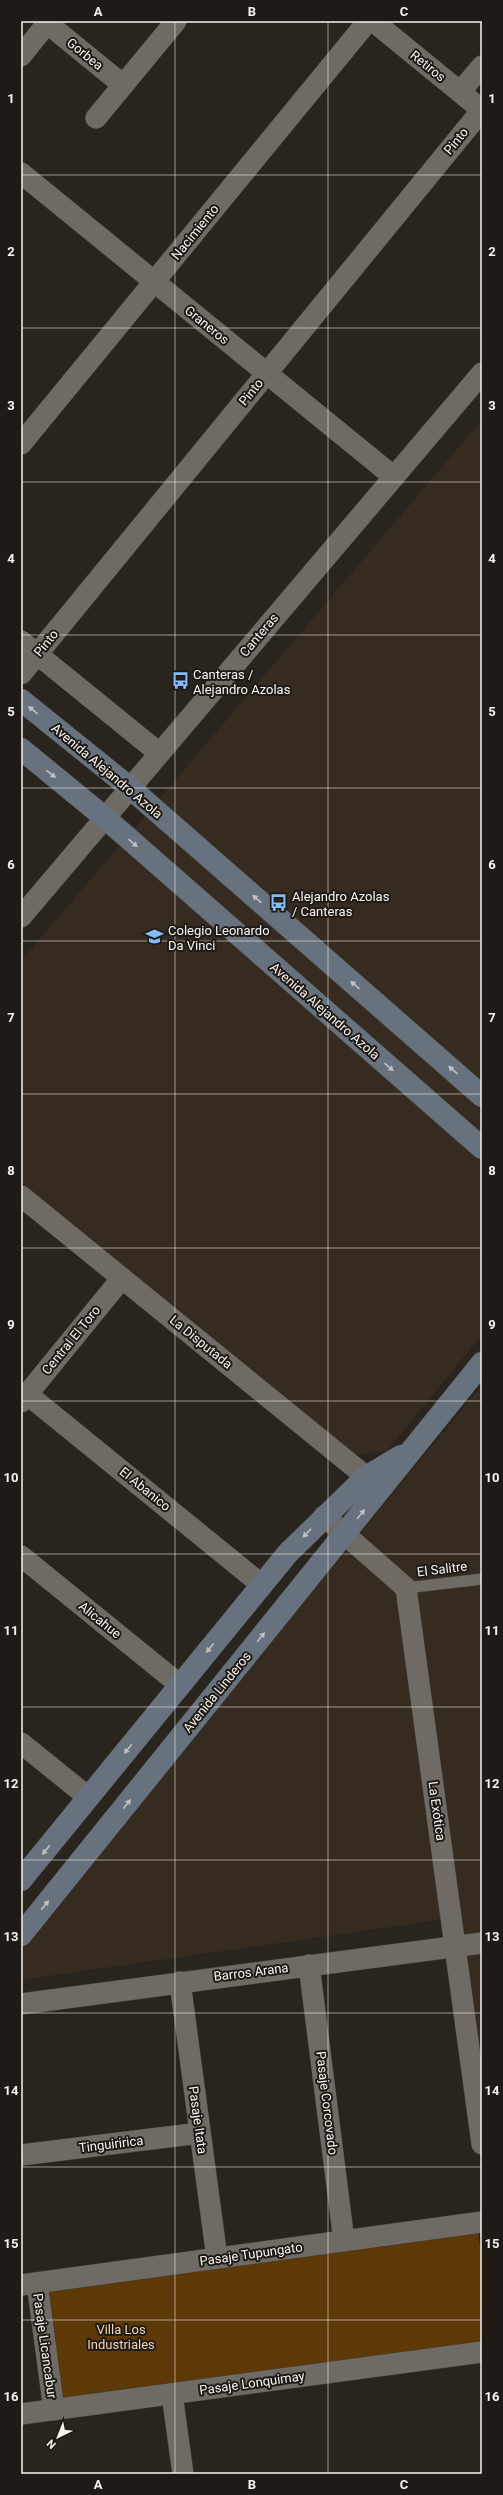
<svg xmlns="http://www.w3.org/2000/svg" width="503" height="2495" viewBox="0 0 503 2495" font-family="Roboto,sans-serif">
	<rect width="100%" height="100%" fill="#29241e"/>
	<g fill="#352b21">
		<polygon points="482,420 482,1335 387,1451 336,1457 21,1182 21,961"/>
		<polygon points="482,1385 482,2113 454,1918 21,1980 21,1947"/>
	</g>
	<polygon fill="#5d3907" points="478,2232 482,2260 482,2344 58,2401 43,2290"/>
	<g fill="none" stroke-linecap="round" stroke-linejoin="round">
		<defs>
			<polyline id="lane" points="406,1588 482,1579"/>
			<g id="street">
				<polyline points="373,21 482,110"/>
				<polyline points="47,23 123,85"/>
				<polyline points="21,56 49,21"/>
				<polyline points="460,92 482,66"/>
				<polyline points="96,118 176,21"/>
				<polyline points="21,173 394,477"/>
				<polyline points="21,444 368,21"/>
				<polyline points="21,641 159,753"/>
				<polyline points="21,674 482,110"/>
				<polyline points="21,917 482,373"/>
				<polyline points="21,1196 380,1488"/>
				<polyline points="27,1394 262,1585"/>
				<polyline points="21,1402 122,1278"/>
				<polyline points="324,1516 406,1588 482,2144"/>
				<polyline points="21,1556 180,1685"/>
				<polyline points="21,1743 88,1797"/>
				<polyline points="309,1965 344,2241"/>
				<polyline points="180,1982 217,2258"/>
				<polyline points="21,2004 482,1943"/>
				<polyline points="21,2155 200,2133"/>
				<polyline points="37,2283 54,2410"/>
				<polyline points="21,2285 482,2222"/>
				<polyline points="172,2394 183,2474"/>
				<polyline points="21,2414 482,2352"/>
			</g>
			<g id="secondary">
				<polyline points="21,700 129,787 482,1096"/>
				<polyline points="21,749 104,817 482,1148"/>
				<polyline points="21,1880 288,1553 366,1477 401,1456"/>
				<polyline points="21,1935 482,1363"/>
			</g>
		</defs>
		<use href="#lane" stroke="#44403b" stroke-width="12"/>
		<use href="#street" stroke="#44403b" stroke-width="22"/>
		<use href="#secondary" stroke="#44403b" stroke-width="23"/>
		<use href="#lane" stroke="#706a64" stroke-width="11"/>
		<use href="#street" stroke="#706a64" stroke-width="21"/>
		<use href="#secondary" stroke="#68727e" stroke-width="22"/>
	</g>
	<defs><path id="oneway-solid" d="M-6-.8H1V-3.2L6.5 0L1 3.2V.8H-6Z"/></defs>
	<g fill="#bec0c2">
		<use href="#oneway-solid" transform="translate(33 710) rotate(-141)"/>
		<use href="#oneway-solid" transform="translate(51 774) rotate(39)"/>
		<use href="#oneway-solid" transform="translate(133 843) rotate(41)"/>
		<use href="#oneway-solid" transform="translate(257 899) rotate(-139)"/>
		<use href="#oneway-solid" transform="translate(355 985) rotate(-139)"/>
		<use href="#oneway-solid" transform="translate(389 1067) rotate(41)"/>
		<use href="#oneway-solid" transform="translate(453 1070) rotate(-139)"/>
		<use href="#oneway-solid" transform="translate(361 1514) rotate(-51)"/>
		<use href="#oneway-solid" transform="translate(307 1533) rotate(134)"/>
		<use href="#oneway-solid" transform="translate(261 1637) rotate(-51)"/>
		<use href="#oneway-solid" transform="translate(210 1648) rotate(129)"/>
		<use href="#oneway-solid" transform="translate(128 1749) rotate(129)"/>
		<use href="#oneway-solid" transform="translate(127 1804) rotate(-51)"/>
		<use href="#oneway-solid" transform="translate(46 1850) rotate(129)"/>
		<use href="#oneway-solid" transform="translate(45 1905) rotate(-51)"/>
	</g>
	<path fill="none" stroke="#f7f4f0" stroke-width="1" stroke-opacity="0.55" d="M175 21V2474M328 21V2474M21 175H482M21 328H482M21 482H482M21 635H482M21 788H482M21 941H482M21 1094H482M21 1248H482M21 1401H482M21 1554H482M21 1707H482M21 1860H482M21 2013H482M21 2167H482M21 2320H482"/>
	<defs>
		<symbol id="bus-bare" viewBox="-9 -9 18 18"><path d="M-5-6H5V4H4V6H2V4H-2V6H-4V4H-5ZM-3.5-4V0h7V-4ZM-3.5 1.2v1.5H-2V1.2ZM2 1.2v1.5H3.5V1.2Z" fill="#82bcfa" stroke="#1f1a15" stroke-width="2.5" paint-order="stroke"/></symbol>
		<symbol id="school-bare" viewBox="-9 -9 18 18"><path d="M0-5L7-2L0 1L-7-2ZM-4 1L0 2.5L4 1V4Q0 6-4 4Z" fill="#82bcfa" stroke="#1f1a15" stroke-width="2.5" paint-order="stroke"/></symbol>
	</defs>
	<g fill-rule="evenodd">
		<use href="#bus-bare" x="168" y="668" width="25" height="25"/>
		<use href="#bus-bare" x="266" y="890" width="25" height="25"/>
		<use href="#school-bare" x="142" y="924" width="25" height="25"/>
	</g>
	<g text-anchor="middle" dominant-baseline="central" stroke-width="4" stroke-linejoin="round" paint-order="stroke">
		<g font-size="13" fill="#f7f4f0" stroke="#1f1a15">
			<text transform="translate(85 54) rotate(39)">Gorbea</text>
			<text transform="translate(428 66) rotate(39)">Retiros</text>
			<text transform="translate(456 141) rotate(-51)">Pinto</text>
			<text transform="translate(195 232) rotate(-51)">Nacimiento</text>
			<text transform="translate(207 325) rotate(39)">Graneros</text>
			<text transform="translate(251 392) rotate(-51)">Pinto</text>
			<text transform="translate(259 635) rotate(-50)">Canteras</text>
			<text transform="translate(46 643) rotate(-51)">Pinto</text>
			<text transform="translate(107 771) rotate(40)">Avenida Alejandro Azola</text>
			<text transform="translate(325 1011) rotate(41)">Avenida Alejandro Azola</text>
			<text transform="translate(71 1340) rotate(-51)">Central El Toro</text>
			<text transform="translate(201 1342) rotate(39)">La Disputada</text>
			<text transform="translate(145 1489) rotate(39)">El Abanico</text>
			<text transform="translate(442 1569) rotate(-7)">El Salitre</text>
			<text transform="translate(100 1620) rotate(39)">Alicahue</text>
			<text transform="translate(217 1692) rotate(-51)">Avenida Linderos</text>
			<text transform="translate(437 1811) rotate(82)">La Exótica</text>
			<text transform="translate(251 1972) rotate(-7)">Barros Arana</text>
			<text transform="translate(327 2103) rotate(83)">Pasaje Corcovado</text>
			<text transform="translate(198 2120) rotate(82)">Pasaje Itata</text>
			<text transform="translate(111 2144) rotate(-7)">Tinguiririca</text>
			<text transform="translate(251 2254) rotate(-8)">Pasaje Tupungato</text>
			<text transform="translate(45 2346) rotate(82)">Pasaje Licancabur</text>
			<text transform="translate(252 2383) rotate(-8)">Pasaje Lonquimay</text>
		</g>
		<g font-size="13" fill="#f7f4f0" stroke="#1f1a15" text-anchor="start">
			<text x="193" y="674">Canteras /<tspan x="193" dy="15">Alejandro Azolas</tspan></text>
			<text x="292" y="896">Alejandro Azolas<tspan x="292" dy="15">/ Canteras</tspan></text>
			<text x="168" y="930">Colegio Leonardo<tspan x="168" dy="15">Da Vinci</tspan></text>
		</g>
		<g font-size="13" fill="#f5d3b0" stroke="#1f1a15">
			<text x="121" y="2329">Villa Los<tspan x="121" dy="15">Industriales</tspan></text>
		</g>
	</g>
	<rect width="503" height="2495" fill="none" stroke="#1f1a15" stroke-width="44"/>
	<g transform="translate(58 2437) rotate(223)" stroke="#1f1a15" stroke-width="3" paint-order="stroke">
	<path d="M0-3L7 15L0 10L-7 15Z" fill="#f7f4f0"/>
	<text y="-6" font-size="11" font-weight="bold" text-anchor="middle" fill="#f7f4f0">N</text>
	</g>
	<rect x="22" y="22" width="459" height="2451" fill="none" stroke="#f7f4f0" stroke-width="1.5"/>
	<g font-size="13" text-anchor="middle" font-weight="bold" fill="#f7f4f0">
		<text x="98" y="16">A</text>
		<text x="252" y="16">B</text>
		<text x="404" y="16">C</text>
		<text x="11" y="103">1</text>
		<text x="492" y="103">1</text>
		<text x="11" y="256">2</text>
		<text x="492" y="256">2</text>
		<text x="11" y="410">3</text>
		<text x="492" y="410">3</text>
		<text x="11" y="563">4</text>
		<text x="492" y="563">4</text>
		<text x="11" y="716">5</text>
		<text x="492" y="716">5</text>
		<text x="11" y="869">6</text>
		<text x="492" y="869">6</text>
		<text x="11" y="1022">7</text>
		<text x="492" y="1022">7</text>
		<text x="11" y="1175">8</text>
		<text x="492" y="1175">8</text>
		<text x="11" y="1329">9</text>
		<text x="492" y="1329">9</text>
		<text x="11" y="1482">10</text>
		<text x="492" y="1482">10</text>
		<text x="11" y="1635">11</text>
		<text x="492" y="1635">11</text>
		<text x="11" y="1788">12</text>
		<text x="492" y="1788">12</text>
		<text x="11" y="1941">13</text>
		<text x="492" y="1941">13</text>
		<text x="11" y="2095">14</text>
		<text x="492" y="2095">14</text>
		<text x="11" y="2248">15</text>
		<text x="492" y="2248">15</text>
		<text x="11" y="2401">16</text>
		<text x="492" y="2401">16</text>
		<text x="98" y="2489">A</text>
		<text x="252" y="2489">B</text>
		<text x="404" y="2489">C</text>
	</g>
</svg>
